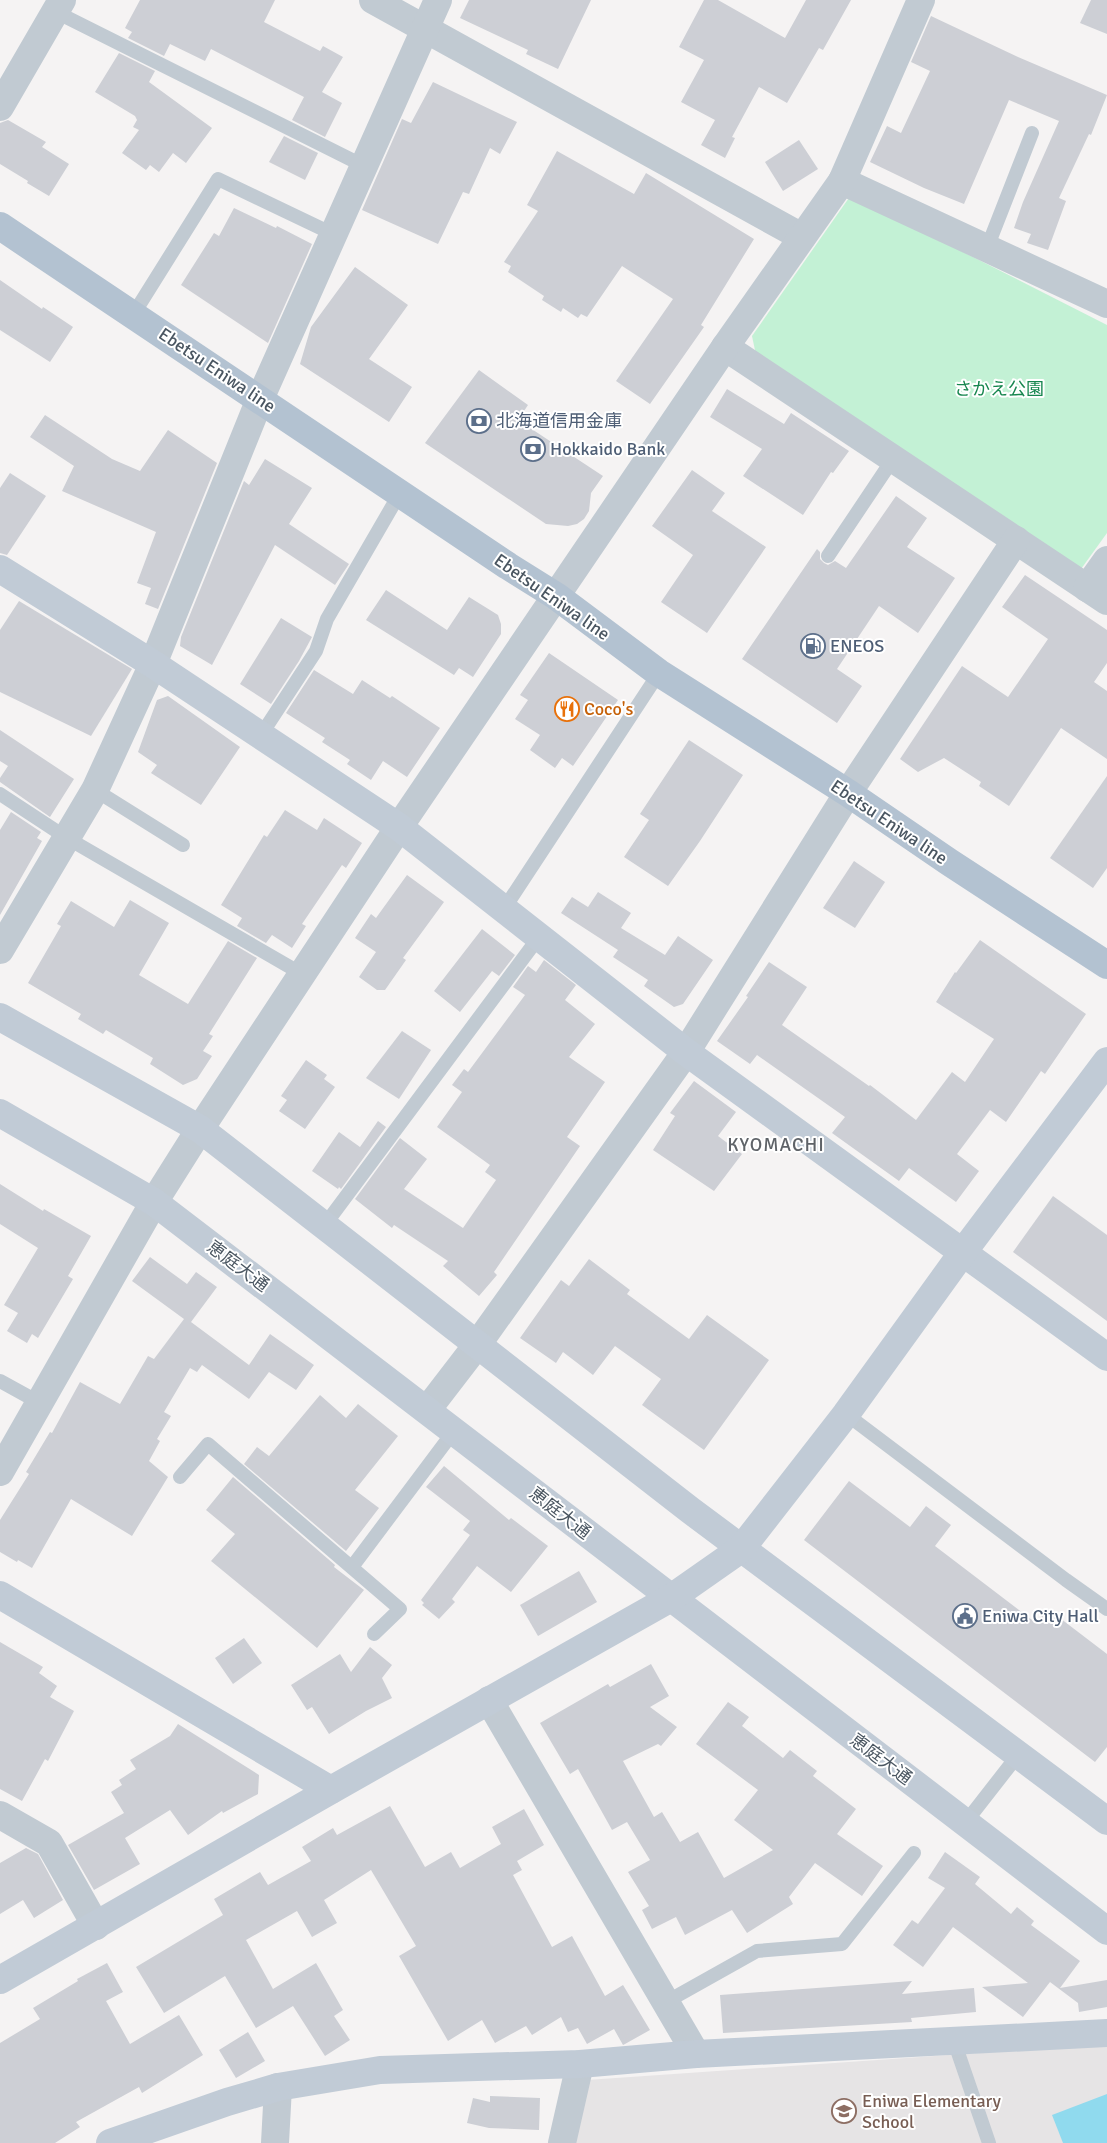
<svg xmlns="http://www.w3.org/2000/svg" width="1107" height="2143" viewBox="0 0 1107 2143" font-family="Signika,'Noto Sans JP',sans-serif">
	<rect width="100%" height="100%" fill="#f5f3f3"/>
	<polygon fill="#e6e4e5" points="1107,2044 1107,2143 574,2143 587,2080"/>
	<polygon fill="#c3f1d5" points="851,195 1107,325 1107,533 1081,569 756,355 752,336"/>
	<polygon fill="#90daee" points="1107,2094 1107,2143 1063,2143 1052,2115"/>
	<g fill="#cdcfd5">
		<polygon points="140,0 275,0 264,22 320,51 323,46 343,57 322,92 342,103 325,137 292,120 304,97 211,49 205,61 170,44 164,56 128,38 132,32 125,28"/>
		<polygon points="469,0 591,0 558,69 526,54 528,50 460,18"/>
		<polygon points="704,0 718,0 785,38 806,0 851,0 823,50 819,48 787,103 759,87 732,137 735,138 725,158 701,145 715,120 681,102 704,60 679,47"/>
		<polygon points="1091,0 1107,0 1107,34 1080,23"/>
		<polygon points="931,16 1018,57 1107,95 1091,135 1089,134 1059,198 1066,201 1048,250 1027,243 1031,234 1014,228 1023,202 1059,121 1009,100 964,204 924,188 870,162 887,126 901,133 930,71 911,62"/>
		<polygon points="119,53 155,71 149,82 212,128 186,163 173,153 159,172 150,165 146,170 122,153 139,130 133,127 137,120 135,116 95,92"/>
		<polygon points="433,82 517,122 500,154 490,148 469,194 463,192 438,244 362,210 402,119 411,123"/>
		<polygon points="8,120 46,142 42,147 69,164 49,196 27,183 28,181 0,164 0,123"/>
		<polygon points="284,136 318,153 305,180 269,162"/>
		<polygon points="799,140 818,169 783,191 765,162"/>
		<polygon points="557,151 634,194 646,173 754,239 701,325 704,327 650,404 616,381 673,299 622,266 587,317 581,314 578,318 563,308 561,312 542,300 544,296 508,272 511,266 504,262 538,211 527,205"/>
		<polygon points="234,208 276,228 277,226 312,244 268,343 181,285 214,233 219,236"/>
		<polygon points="355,267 408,305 369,359 412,387 389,422 300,364 311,327"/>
		<polygon points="0,280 42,309 43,307 73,327 50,362 0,330"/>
		<polygon points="479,370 528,405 518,420 603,476 591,493 589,511 584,519 577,524 568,526 546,524 425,443"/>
		<polygon points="727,389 784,424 791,413 849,451 833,473 831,472 803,515 743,476 762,449 710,417"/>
		<polygon points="45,415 112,459 140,471 168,430 217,463 158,609 145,604 151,588 137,583 156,532 62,491 74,466 30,437"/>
		<polygon points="265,459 312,488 289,524 349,564 335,585 275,545 212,665 180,646 181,637 244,481 249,485"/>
		<polygon points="692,470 725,493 712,511 766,547 707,633 661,602 693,555 652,526"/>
		<polygon points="10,473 46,496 7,555 0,553 0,488"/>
		<polygon points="896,496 927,518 907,547 955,578 918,633 879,606 837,669 862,686 837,723 742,659 817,549 820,552 820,559 824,563 828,565 835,561 846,568"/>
		<polygon points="1025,575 1107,630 1107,663 1094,682 1107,691 1107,759 1061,728 1009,806 979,786 981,782 944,758 918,772 900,759 962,666 1008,697 1048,639 1002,607"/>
		<polygon points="386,590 447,630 469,597 498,615 501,624 501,634 473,677 459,668 454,675 366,620"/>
		<polygon points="19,601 132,669 91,736 0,692 0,630"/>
		<polygon points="281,618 312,637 299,661 271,704 240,684"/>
		<polygon points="549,653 618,700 573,766 562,758 555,768 530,750 540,735 515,719 528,700 520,695"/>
		<polygon points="314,670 353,694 362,680 390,698 392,696 440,728 407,777 383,761 371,780 347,764 350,760 322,742 325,738 286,713"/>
		<polygon points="168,696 240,747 201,805 151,773 157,765 138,752 157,700"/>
		<polygon points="0,730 74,779 50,817 0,782 0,778 8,766 0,761"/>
		<polygon points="689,740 743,775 700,841 668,886 624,857 649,820 640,814"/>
		<polygon points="1107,776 1107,868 1093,888 1050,858"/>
		<polygon points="285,810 317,830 324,818 362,843 346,868 342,865 302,924 306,926 292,948 272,935 266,943 237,926 242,918 221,905 264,835 267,837"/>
		<polygon points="11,812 41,832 37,838 42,841 0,915 0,830"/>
		<polygon points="854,861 885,882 855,928 823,908"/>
		<polygon points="407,875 444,902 403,958 406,960 385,990 377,990 359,977 376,952 355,938 371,914 376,918"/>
		<polygon points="598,892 631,913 621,928 665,955 678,936 713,960 683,1004 674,1007 644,986 648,980 613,957 618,950 561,913 572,897 588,907"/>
		<polygon points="130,900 169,923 139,975 188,1004 228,941 257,958 209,1034 213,1036 203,1051 212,1056 197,1079 183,1085 150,1064 153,1058 106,1030 103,1034 78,1019 81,1014 28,983 61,926 57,924 71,901 114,927"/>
		<polygon points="482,929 515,955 499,976 492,971 460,1012 434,991"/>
		<polygon points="980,940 1086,1014 1045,1074 1041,1071 1006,1122 990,1110 957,1154 979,1171 956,1202 909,1168 899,1181 832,1133 845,1117 757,1055 750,1064 717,1041 748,997 746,996 769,962 807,987 782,1025 869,1086 870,1085 916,1120 952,1072 965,1082 994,1039 936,1002 955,972 956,973"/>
		<polygon points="544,960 576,985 565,1000 595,1024 569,1057 605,1082 567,1137 580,1146 494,1272 497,1275 479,1296 443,1266 448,1261 394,1225 392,1228 355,1199 400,1138 427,1159 404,1189 463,1228 496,1180 485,1172 490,1165 437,1127 462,1092 452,1085 464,1069 468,1072 525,995 513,987 528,966 536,972"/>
		<polygon points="402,1031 431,1050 399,1099 366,1078"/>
		<polygon points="306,1060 327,1075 324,1079 335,1087 305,1129 279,1111 287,1100 281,1096"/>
		<polygon points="694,1081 736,1112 718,1136 742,1154 714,1191 653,1150 675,1116 670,1113"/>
		<polygon points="378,1121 386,1127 341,1189 339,1187 338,1189 312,1171 339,1132 360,1147"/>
		<polygon points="0,1184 43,1211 44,1209 91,1236 68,1276 73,1279 38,1338 32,1334 27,1343 7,1331 18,1313 4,1305 38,1248 0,1224"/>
		<polygon points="1053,1196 1107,1235 1107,1321 1013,1252"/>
		<polygon points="150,1257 187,1284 196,1272 217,1287 191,1322 249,1365 270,1334 314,1365 296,1390 269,1372 249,1399 202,1365 197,1372 190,1368 164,1412 171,1416 157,1439 160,1441 149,1461 168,1477 132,1536 71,1499 32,1568 18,1560 17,1562 0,1552 0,1520 29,1474 26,1472 50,1432 52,1433 80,1382 120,1404 148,1356 154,1359 184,1319 132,1281"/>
		<polygon points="589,1259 630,1290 627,1294 689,1339 707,1315 769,1360 704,1450 642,1405 661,1379 615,1346 593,1375 563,1352 556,1363 520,1338 561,1280 569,1286"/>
		<polygon points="320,1395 346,1418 358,1404 398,1436 355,1490 379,1508 346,1551 244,1464 257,1447 269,1456"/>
		<polygon points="444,1466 509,1520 511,1518 548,1546 511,1592 477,1566 452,1599 455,1602 439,1619 422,1605 424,1603 421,1600 470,1535 463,1530 470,1521 426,1487"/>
		<polygon points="233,1477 335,1565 334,1567 364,1590 317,1648 211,1561 235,1534 206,1510"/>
		<polygon points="849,1481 910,1527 926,1506 951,1525 935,1546 1036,1623 1048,1609 1107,1654 1107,1747 1095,1762 804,1540"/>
		<polygon points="579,1571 597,1602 538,1636 520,1605"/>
		<polygon points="244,1638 262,1663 233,1684 215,1658"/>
		<polygon points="0,1642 43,1667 39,1673 57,1686 50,1697 74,1711 48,1761 45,1759 22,1801 0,1789"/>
		<polygon points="370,1647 392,1665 382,1678 392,1698 366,1711 329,1734 312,1707 307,1710 291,1685 340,1654 351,1672"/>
		<polygon points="651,1664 669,1696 650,1707 677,1727 661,1746 658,1744 623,1761 654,1817 662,1812 680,1842 698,1832 724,1878 773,1850 734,1820 758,1790 696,1744 728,1702 749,1717 742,1726 783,1758 790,1750 817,1771 813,1776 856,1809 837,1834 883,1866 862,1896 815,1863 789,1897 793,1904 747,1933 732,1910 685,1935 676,1917 652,1929 642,1910 649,1906 628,1872 650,1860 627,1822 612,1830 578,1769 570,1774 540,1723 608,1684 610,1687"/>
		<polygon points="178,1724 259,1775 258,1794 223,1813 222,1811 188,1835 170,1810 125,1838 140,1864 94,1890 68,1845 124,1813 111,1792 122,1785 119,1780 136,1769 130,1760 170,1736"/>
		<polygon points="390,1806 425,1867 451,1852 460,1868 501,1844 492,1827 524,1809 544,1845 517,1861 522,1870 513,1875 552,1947 572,1936 605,1996 623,1985 650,2030 625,2044 623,2045 614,2029 587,2044 578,2028 568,2032 561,2017 532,2035 526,2026 495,2043 482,2020 448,2041 399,1956 416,1946 371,1870 324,1900 337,1923 312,1937 297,1911 246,1940 273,1989 316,1963 343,2010 334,2016 350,2040 325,2056 293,2006 256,2028 225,1976 164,2013 136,1967 223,1915 214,1899 260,1872 268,1885 311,1861 302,1847 333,1828 337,1835"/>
		<polygon points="26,1848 38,1854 63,1900 34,1918 23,1900 0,1914 0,1863"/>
		<polygon points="945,1852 980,1877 975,1884 1011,1914 1017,1907 1034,1921 1031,1925 1080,1961 1060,1988 1107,1980 1107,2007 1079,2012 1078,2003 1050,1982 1023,2017 982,1987 1028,1983 953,1927 923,1967 893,1945 912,1920 918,1924 945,1888 928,1878"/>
		<polygon points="107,1963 123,1992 106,2001 130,2044 179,2015 203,2055 142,2093 139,2087 76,2122 80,2127 55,2143 0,2143 0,2043 40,2019 33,2008 78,1981 77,1979"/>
		<polygon points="912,1981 902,1994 974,1988 976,2012 911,2018 912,2022 723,2033 720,1995"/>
		<polygon points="248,2032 265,2061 236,2078 219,2050"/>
		<polygon points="490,2096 540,2098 539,2130 489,2128 467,2123 473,2098 490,2102"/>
	</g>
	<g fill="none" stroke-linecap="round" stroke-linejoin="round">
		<g stroke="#c1cad2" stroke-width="14">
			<polyline points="56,12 364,166"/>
			<polyline points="987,248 1032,133"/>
			<polyline points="133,315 218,179 333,234"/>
			<polyline points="828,556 893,459"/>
			<polyline points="261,735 316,651 327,619 400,493"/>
			<polyline points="95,790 183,845"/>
			<polyline points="0,794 67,838 302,974"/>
			<polyline points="504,909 659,673"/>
			<polyline points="324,1226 539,937"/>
			<polyline points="0,1381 40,1403"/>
			<polyline points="846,1414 1066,1580 1107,1609"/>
			<polyline points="180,1477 208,1444 400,1609 374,1634"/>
			<polyline points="352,1567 454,1431"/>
			<polyline points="965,1823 1018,1755"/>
			<polyline points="666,2002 757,1951 842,1944 914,1853"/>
			<polyline points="954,2041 989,2143"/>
		</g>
		<g stroke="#c1cad2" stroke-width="28">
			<polyline points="373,0 802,237"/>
			<polyline points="0,107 62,0"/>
			<polyline points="842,181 1107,304"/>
			<polyline points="725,347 1107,601"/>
			<polyline points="1087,588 1107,560"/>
			<polyline points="0,950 95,790 153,664 260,399 438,0"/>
			<polyline points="427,1410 477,1345 686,1052 848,793 1016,540"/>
			<polyline points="0,1472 154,1202 200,1129 399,827 725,347 842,181 921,0"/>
			<polyline points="489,1700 696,2054"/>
			<polyline points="0,1815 49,1843 96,1926"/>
			<polyline points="275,2143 278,2087"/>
			<polyline points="562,2143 580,2064"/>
		</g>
		<g stroke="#c1cbd6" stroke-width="28">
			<polyline points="0,569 153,664 399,827 686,1052 1107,1357"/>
			<polyline points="0,1017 200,1129 690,1510 1107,1821"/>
			<polyline points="0,1113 154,1202 1107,1931"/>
			<polyline points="0,1595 331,1790"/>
			<polyline points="0,1980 331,1790 671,1598 741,1549 846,1414 963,1252 1107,1061"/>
			<polyline points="110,2143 227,2102 278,2087 380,2070 580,2064 696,2054 1107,2033"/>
		</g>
		<polyline stroke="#b3c2d1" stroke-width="28" points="0,226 508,566 556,596 659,673 848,793 949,862 1107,965"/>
	</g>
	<defs>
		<symbol id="bank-ring" viewBox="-11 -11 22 22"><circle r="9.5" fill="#fff" stroke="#5c6f8a" stroke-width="1.5"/><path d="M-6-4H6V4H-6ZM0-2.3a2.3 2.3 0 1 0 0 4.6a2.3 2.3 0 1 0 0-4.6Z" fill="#5c6f8a"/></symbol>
		<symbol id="fuel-ring" viewBox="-11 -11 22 22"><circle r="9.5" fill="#fff" stroke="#5c6f8a" stroke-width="1.5"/><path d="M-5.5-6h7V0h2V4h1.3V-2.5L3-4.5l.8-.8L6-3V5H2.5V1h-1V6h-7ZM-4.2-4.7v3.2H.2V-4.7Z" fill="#5c6f8a"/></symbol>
		<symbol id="restaurant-ring" viewBox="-11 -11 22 22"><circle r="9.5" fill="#fff" stroke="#e8710a" stroke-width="1.5"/><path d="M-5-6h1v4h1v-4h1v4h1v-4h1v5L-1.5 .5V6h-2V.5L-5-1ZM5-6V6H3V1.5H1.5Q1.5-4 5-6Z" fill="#e8710a"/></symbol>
		<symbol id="civic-ring" viewBox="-11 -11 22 22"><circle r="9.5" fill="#fff" stroke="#5c6f8a" stroke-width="1.5"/><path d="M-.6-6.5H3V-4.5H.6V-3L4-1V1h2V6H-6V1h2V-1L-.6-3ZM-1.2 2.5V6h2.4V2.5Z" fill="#5c6f8a"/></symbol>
		<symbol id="school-ring" viewBox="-11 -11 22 22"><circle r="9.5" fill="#fff" stroke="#8d6e63" stroke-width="1.5"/><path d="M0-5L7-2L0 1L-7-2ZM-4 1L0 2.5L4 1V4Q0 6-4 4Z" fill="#8d6e63"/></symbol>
	</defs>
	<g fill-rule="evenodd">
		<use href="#bank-ring" x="465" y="407" width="28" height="28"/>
		<use href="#bank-ring" x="519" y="435" width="28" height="28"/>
		<use href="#fuel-ring" x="799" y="632" width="28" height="28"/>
		<use href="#restaurant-ring" x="553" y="695" width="28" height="28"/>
		<use href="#civic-ring" x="951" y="1602" width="28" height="28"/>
		<use href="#school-ring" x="830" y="2097" width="28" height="28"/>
	</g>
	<g text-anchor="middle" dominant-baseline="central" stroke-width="4" stroke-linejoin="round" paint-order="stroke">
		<g font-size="18" fill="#4a5661" stroke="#fff">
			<text transform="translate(217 370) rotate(34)">Ebetsu Eniwa line</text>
			<text transform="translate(552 597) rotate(35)">Ebetsu Eniwa line</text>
			<text transform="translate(889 822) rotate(34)">Ebetsu Eniwa line</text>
			<text transform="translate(238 1266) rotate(37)">恵庭大通</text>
			<text transform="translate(560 1513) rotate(38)">恵庭大通</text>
			<text transform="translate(881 1759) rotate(37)">恵庭大通</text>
		</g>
		<g font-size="18" fill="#17864f" stroke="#fff">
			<text x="999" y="389">さかえ公園</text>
		</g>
		<g font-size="18" fill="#4e5e75" stroke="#fff" text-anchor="start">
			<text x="496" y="421">北海道信用金庫</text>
			<text x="550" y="449">Hokkaido Bank</text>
			<text x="830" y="646">ENEOS</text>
			<text x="982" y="1616">Eniwa City Hall</text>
		</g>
		<g font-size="18" fill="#c56008" stroke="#fff" text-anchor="start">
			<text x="584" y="709">Coco's</text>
		</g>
		<g font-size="18" fill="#785e54" stroke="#fff" text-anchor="start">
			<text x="862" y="2101">Eniwa Elementary<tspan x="862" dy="21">School</tspan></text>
		</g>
		<g font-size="19" letter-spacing="1" fill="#5f6368" stroke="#fff">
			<text x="776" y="1145">KYOMACHI</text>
		</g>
	</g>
</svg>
